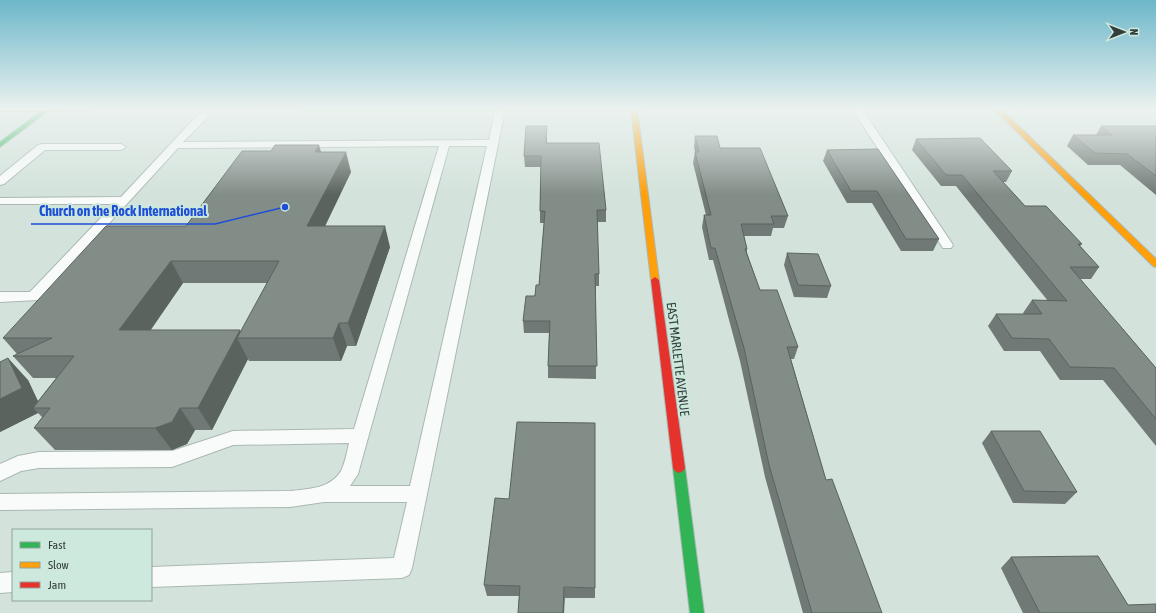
<svg xmlns="http://www.w3.org/2000/svg" width="1156" height="613" viewBox="0 0 1156 613" font-family="'Asap Condensed',sans-serif">
	<rect width="100%" height="100%" fill="#d3e2db"/>
	<g fill="none" stroke-linecap="round" stroke-linejoin="round">
		<defs>
			<g id="lane">
				<path d="M205 109H216L183 142 489 140 495 110H505L412 568 409 575 402 578 151 587V567L394 558 407 502H324L290 507 0 510V494L290 491C308 489 330 489 341 471 345 463 347 452 349 443L233 445 172 467 39 468 21 471 0 481V464L18 456 39 452 172 451 233 431 354 429 439 146 178 148 39 300 0 302V292H30L114 204H0V198L121 197 193 120ZM449 146H487L410 486H350L358 474Z"/>
				<polygon points="852,109 862,109 953,245 951,248 943,248"/>
				<polygon points="42,144 121,144 126,147 121,150 45,150 4,184 0,185 0,176 38,145"/>
				<polygon points="13,572 13,592 0,593 0,573"/>
			</g>
			<g id="fast">
				<polygon points="44,109 51,109 0,147 0,142"/>
				<polygon points="300,109 524,109 521,111 303,111"/>
				<polygon points="679,463 683,465 685,468 704,613 690,613 673,468 675,465"/>
			</g>
			<g id="slow">
				<polygon points="631,109 637,109 659,280 655,283 651,280"/>
				<polygon points="994,109 1001,109 1156,259 1156,267 1153,266"/>
			</g>
			<g id="jam">
				<polygon points="0,109 93,109 90,111 0,112"/>
				<polygon points="518,109 645,109 642,111 521,111"/>
				<polygon points="655,277 659,280 685,468 683,471 679,473 675,471 673,468 651,280"/>
			</g>
		</defs>
		<use href="#lane" stroke="#abb8b2" stroke-width="2"/>
		<use href="#fast" stroke="#abb8b2" stroke-width="2"/>
		<use href="#slow" stroke="#abb8b2" stroke-width="2"/>
		<use href="#jam" stroke="#abb8b2" stroke-width="2"/>
		<use href="#lane" fill="#f8fbfa" fill-rule="evenodd"/>
		<use href="#fast" fill="#30b455" fill-rule="evenodd"/>
		<use href="#slow" fill="#ff9f0a" fill-rule="evenodd"/>
		<use href="#jam" fill="#e5322d" fill-rule="evenodd"/>
	</g>
	<g fill="#707975" fill-rule="evenodd">
		<polygon points="547,126 547,143 606,210 606,222 597,222 599,274 599,286 596,286 596,379 548,378 548,366 549,333 524,333 523,321 539,285 544,223 540,223 540,211 541,167 525,167 524,156"/>
		<polygon points="1101,126 1156,126 1156,195 1120,165 1088,165 1067,146 1073,135 1096,135"/>
		<polygon points="695,136 720,148 788,216 784,228 773,228 771,236 744,236 747,249 747,253 760,290 798,347 794,359 791,359 826,480 882,613 803,613 765,477 740,361 713,260 709,260 702,227 704,215 706,215 693,163 695,152 694,147"/>
		<polygon points="916,139 1012,171 1006,182 1003,182 1025,206 1082,244 1080,246 1099,267 1091,279 1080,279 1156,368 1156,446 1103,380 1060,380 1040,351 1004,351 988,326 996,314 1024,314 1023,313 1032,300 1048,301 956,186 941,186 912,150"/>
		<polygon points="827,150 939,239 933,251 901,251 872,203 847,203 823,161"/>
		<path d="M321 152 351 172 325 226 390 247 356 346H347L341 361H249L248 359 212 430H195L187 444 172 450H55L34 428 42 417 38 413 0 432 28 380 38 401 56 378H33L13 356 17 354 3 338 186 226ZM183 283H267L241 332 150 330Z"/>
		<polygon points="787,253 831,286 827,298 794,297 784,265"/>
		<polygon points="991,431 1077,492 1065,504 1013,503 982,443"/>
		<polygon points="1011,557 1128,605 1156,613 1023,613 1001,568"/>
		<polygon points="484,585 595,588 595,598 565,598 564,613 518,613 519,596 487,596"/>
	</g>
	<g fill="#5b635f">
		<polygon points="547,126 547,137 546,154 546,143"/>
		<polygon points="319,145 325,165 315,152"/>
		<polygon points="346,152 351,172 315,247 307,226"/>
		<polygon points="385,226 390,247 356,346 348,323"/>
		<polygon points="171,261 183,283 135,353 119,330"/>
		<polygon points="339,323 347,346 341,361 333,338"/>
		<polygon points="240,330 244,338 237,338 248,359 212,430 198,408"/>
		<polygon points="8,358 28,380 41,408 33,408 38,413 0,432 0,399"/>
		<polygon points="180,408 195,430 187,444 172,450 155,428"/>
		<polygon points="564,587 564,613 563,613"/>
	</g>
	<g fill="#828d88" stroke="#5b635f">
		<polygon points="526,126 547,126 546,143 599,143 606,210 597,210 599,274 595,274 597,366 548,366 550,321 523,321 526,296 535,296 536,285 539,285 545,211 540,211 541,156 524,156"/>
		<polygon points="1101,126 1156,126 1156,176 1127,154 1095,153 1073,135 1112,135"/>
		<polygon points="695,136 717,136 720,148 760,148 788,216 771,216 774,224 741,224 747,249 745,249 760,290 777,290 798,347 787,347 826,480 832,479 882,613 812,613 769,465 744,348 715,248 711,248 704,215 711,215 695,152 699,152"/>
		<polygon points="980,138 1012,171 993,171 1025,206 1046,206 1082,244 1078,244 1099,267 1070,267 1156,368 1156,419 1114,368 1070,367 1049,339 1012,338 996,314 1042,314 1032,300 1067,301 962,175 946,175 916,139"/>
		<polygon points="275,145 319,145 315,152 346,152 307,226 385,226 348,323 339,323 333,338 237,338 279,261 171,261 119,330 240,330 198,408 180,408 172,422 155,428 34,428 50,408 33,408 74,356 13,356 52,338 3,338 106,226 186,226 242,151 271,151"/>
		<polygon points="878,149 939,239 906,239 877,191 851,191 827,150"/>
		<polygon points="787,253 818,254 831,286 798,285"/>
		<polygon points="8,358 22,388 0,399 0,362"/>
		<polygon points="517,422 595,423 595,588 564,587 563,613 518,613 520,586 484,585 495,498 509,499"/>
		<polygon points="991,431 1040,431 1077,492 1024,491"/>
		<polygon points="1098,556 1128,605 1156,604 1156,613 1040,613 1011,557"/>
	</g>
	<linearGradient id="sky" x2="0" y2="1"><stop stop-color="#6db7ca"/><stop offset="0.56" stop-color="#ebf2ef"/><stop offset="1" stop-color="#ebf2ef" stop-opacity="0"/></linearGradient>
	<rect width="1156" height="195" fill="url(#sky)"/>
	<g text-anchor="middle" dominant-baseline="central" stroke-width="4" stroke-linejoin="round" paint-order="stroke">
		<g font-size="13" fill="#343f3b" stroke="#cde8dc">
			<text transform="translate(678 359) rotate(83)">EAST MARLETTE AVENUE</text>
		</g>
	</g>
	<path fill="none" stroke="#1d4ed8" stroke-width="1.5" d="M285 207L215 224H31"/>
	<circle fill="#1d4ed8" stroke="#cde8dc" stroke-width="1.5" cx="285" cy="207" r="4"/>
	<g font-size="14" text-anchor="middle" font-weight="bold" fill="#1d4ed8" stroke="#cde8dc" stroke-width="4" stroke-linejoin="round" paint-order="stroke">
		<text x="123" y="216">Church on the Rock International</text>
	</g>
	<rect x="12" y="529" width="140" height="72" fill="#cde8dc" stroke="#90a49c"/>
	<rect x="20" y="542" width="20" height="6" fill="#30b455" stroke="#90a49c"/>
	<text x="48" y="549" font-size="12" fill="#343f3b">Fast</text>
	<rect x="20" y="562" width="20" height="6" fill="#ff9f0a" stroke="#90a49c"/>
	<text x="48" y="569" font-size="12" fill="#343f3b">Slow</text>
	<rect x="20" y="582" width="20" height="6" fill="#e5322d" stroke="#90a49c"/>
	<text x="48" y="589" font-size="12" fill="#343f3b">Jam</text>
	<g transform="translate(1124 32) rotate(90)" stroke="#cde8dc" stroke-width="3" paint-order="stroke">
	<path d="M0-3L7 15L0 10L-7 15Z" fill="#343f3b"/>
	<text y="-6" font-size="11" font-weight="bold" text-anchor="middle" fill="#343f3b">N</text>
	</g>
</svg>
